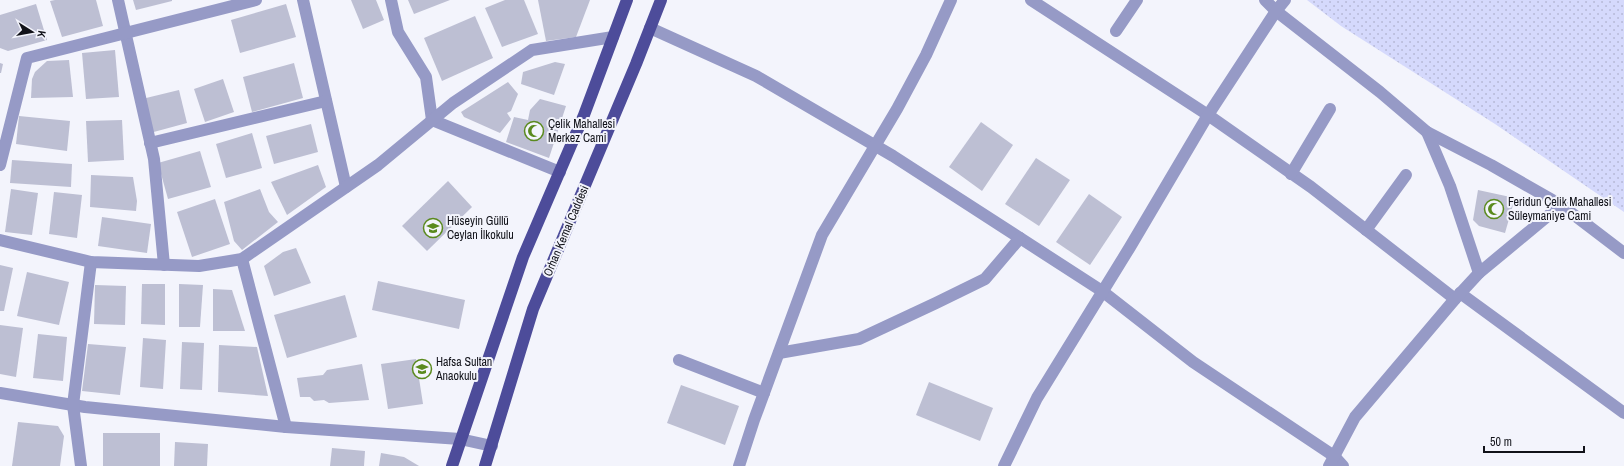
<svg xmlns="http://www.w3.org/2000/svg" width="1624" height="466" viewBox="0 0 1624 466" font-family="'Archivo Narrow',sans-serif">
	<defs>
		<pattern id="park-dots" width="8" height="8" patternUnits="userSpaceOnUse"><rect width="8" height="8" fill="#d5d9fc"/><path d="M2 2h.1M6 6h.1" fill="none" stroke="#b6b9d7" stroke-width="1.8" stroke-linecap="round"/></pattern>
	</defs>
	<rect width="100%" height="100%" fill="#f3f4fc"/>
	<polygon fill="url(#park-dots)" points="1307,0 1624,0 1624,212 1495,124 1341,26"/>
	<g fill="#bdbfd3">
		<polygon points="55,0 96,0 103,26 62,37 50,1"/>
		<polygon points="133,0 172,0 172,1 136,10"/>
		<polygon points="351,0 376,0 384,20 363,29"/>
		<polygon points="408,0 450,0 414,14"/>
		<polygon points="505,0 524,0 538,34 502,47 485,8"/>
		<polygon points="538,0 590,0 576,37 546,41"/>
		<polygon points="36,4 47,40 8,51 0,48 0,15"/>
		<polygon points="286,4 296,37 240,53 231,20"/>
		<polygon points="475,16 493,58 442,81 424,38"/>
		<polygon points="115,50 119,97 86,99 82,53"/>
		<polygon points="69,60 73,97 31,98 32,79 35,72 47,61"/>
		<polygon points="555,62 565,64 554,95 521,84 523,72"/>
		<polygon points="0,63 3,64 1,73 0,73"/>
		<polygon points="294,63 303,98 252,112 243,77"/>
		<polygon points="223,79 234,112 205,122 194,89"/>
		<polygon points="508,82 518,94 511,111 507,113 511,119 500,133 464,117 461,112"/>
		<polygon points="179,90 187,123 150,133 142,99"/>
		<polygon points="540,99 566,106 549,158 506,142 514,117 528,120 530,110"/>
		<polygon points="19,116 70,121 67,151 16,144"/>
		<polygon points="122,120 124,160 88,162 86,121"/>
		<polygon points="981,122 1013,145 982,191 949,167"/>
		<polygon points="311,124 318,152 274,164 266,136"/>
		<polygon points="252,133 262,168 226,178 216,144"/>
		<polygon points="200,151 211,187 168,199 158,163"/>
		<polygon points="1036,158 1070,180 1039,226 1005,204"/>
		<polygon points="12,160 72,164 71,187 10,183"/>
		<polygon points="318,165 326,187 287,215 271,182"/>
		<polygon points="91,175 133,177 137,201 136,211 90,207"/>
		<polygon points="448,181 472,207 427,251 402,226"/>
		<polygon points="11,189 38,193 32,235 5,232"/>
		<polygon points="260,189 269,212 278,222 242,250 234,241 224,202"/>
		<polygon points="1478,190 1515,198 1505,233 1479,226 1473,220"/>
		<polygon points="54,192 82,195 77,238 49,234"/>
		<polygon points="1089,194 1122,217 1090,265 1056,242"/>
		<polygon points="215,199 230,244 192,257 177,212"/>
		<polygon points="102,217 151,224 147,253 98,246"/>
		<polygon points="296,248 311,283 274,296 264,266 283,252"/>
		<polygon points="0,265 13,268 4,311 0,311"/>
		<polygon points="27,272 69,282 59,325 17,316"/>
		<polygon points="378,281 465,300 459,329 372,310"/>
		<polygon points="142,284 165,284 165,325 141,324"/>
		<polygon points="179,284 203,285 200,327 179,327"/>
		<polygon points="95,285 126,286 125,325 94,324"/>
		<polygon points="213,289 232,290 245,331 213,331"/>
		<polygon points="345,295 357,337 287,358 274,315"/>
		<polygon points="0,325 23,328 16,377 0,374"/>
		<polygon points="38,334 67,337 63,381 33,378"/>
		<polygon points="143,338 166,340 163,389 140,387"/>
		<polygon points="182,342 204,343 202,390 180,389"/>
		<polygon points="88,344 126,347 120,395 82,391"/>
		<polygon points="219,345 257,347 268,396 218,392"/>
		<polygon points="416,359 423,404 388,409 381,364"/>
		<polygon points="362,364 369,400 329,403 324,400 314,401 310,397 300,397 297,378 323,375 327,370"/>
		<polygon points="929,382 993,408 980,441 916,415"/>
		<polygon points="681,385 739,406 725,445 667,423"/>
		<polygon points="18,422 58,426 64,436 60,466 12,466"/>
		<rect x="103" y="433" width="57" height="33"/>
		<polygon points="175,442 208,444 207,466 174,466"/>
		<polygon points="332,448 365,451 364,466 330,466"/>
		<polygon points="381,453 404,457 419,466 379,466"/>
	</g>
	<g fill="none" stroke-linecap="round" stroke-linejoin="round">
		<g stroke="#969ac6" stroke-width="12">
			<polyline points="118,0 154,159 164,265"/>
			<polyline points="303,0 346,187"/>
			<polyline points="391,0 398,32 426,77 432,120 560,172"/>
			<polyline points="1031,0 1208,115 1311,187 1455,299"/>
			<polyline points="1265,0 1276,11 1380,92 1427,132 1491,165 1561,205 1624,253"/>
			<polyline points="650,28 756,76 893,156 1102,291 1193,362 1334,456 1343,466"/>
			<polyline points="1116,31 1137,0"/>
			<polyline points="1427,132 1450,186 1479,273"/>
			<polyline points="150,143 326,101"/>
			<polyline points="0,165 27,58 256,0"/>
			<polyline points="1291,174 1330,109"/>
			<polyline points="1366,230 1406,175"/>
			<polyline points="0,240 91,262 199,266 242,259 378,165 453,103 532,50 613,37"/>
			<polyline points="242,259 286,427"/>
			<polyline points="1460,293 1624,413"/>
			<polyline points="779,353 859,339 936,303 985,279 1020,238"/>
			<polyline points="679,360 764,393"/>
			<polyline points="0,393 85,407 286,427 460,439 492,446"/>
			<polyline points="81,466 73,405 91,262"/>
			<polyline points="739,466 754,420 822,235 897,109 926,55 951,0"/>
			<polyline points="1004,466 1037,398 1130,247 1208,115 1276,11 1285,0"/>
			<polyline points="1329,466 1355,417 1455,299 1479,273 1561,205"/>
		</g>
		<g stroke="#4d4c9a" stroke-width="12">
			<polyline points="452,466 523,257 584,115 627,0"/>
			<polyline points="485,466 533,309 636,64 661,0"/>
		</g>
	</g>
	<defs>
		<symbol id="mosque-ring" viewBox="-11 -11 22 22"><circle r="9.5" fill="#f3f4fc" stroke="#5a8a1e" stroke-width="1.5"/><path d="M3.5-4.9A6 6 0 1 0 3.5 4.9A5 5 0 1 1 3.5-4.9Z" fill="#5a8a1e"/></symbol>
		<symbol id="school-ring" viewBox="-11 -11 22 22"><circle r="9.5" fill="#f3f4fc" stroke="#5a8a1e" stroke-width="1.5"/><path d="M0-5L7-2L0 1L-7-2ZM-4 1L0 2.5L4 1V4Q0 6-4 4Z" fill="#5a8a1e"/></symbol>
	</defs>
	<g fill-rule="evenodd">
		<use href="#mosque-ring" x="523" y="120" width="22" height="22"/>
		<use href="#mosque-ring" x="1483" y="198" width="22" height="22"/>
		<use href="#school-ring" x="422" y="217" width="22" height="22"/>
		<use href="#school-ring" x="411" y="358" width="22" height="22"/>
	</g>
	<g text-anchor="middle" dominant-baseline="central" stroke-width="4" stroke-linejoin="round" paint-order="stroke">
		<g font-size="12" fill="#111219" stroke="#f3f4fc" text-anchor="start">
			<text x="548" y="124">Çelik Mahallesi<tspan x="548" dy="14">Merkez Cami</tspan></text>
			<text x="1508" y="202">Feridun Çelik Mahallesi<tspan x="1508" dy="14">Süleymaniye Cami</tspan></text>
			<text x="447" y="221">Hüseyin Güllü<tspan x="447" dy="14">Ceylan İlkokulu</tspan></text>
			<text x="436" y="362">Hafsa Sultan<tspan x="436" dy="14">Anaokulu</tspan></text>
		</g>
		<g font-size="12" fill="#111219" stroke="#f3f4fc">
			<text transform="translate(566 231) rotate(-67)">Orhan Kemal Caddesi</text>
		</g>
	</g>
	<g transform="translate(32 32) rotate(101)" stroke="#f3f4fc" stroke-width="3" paint-order="stroke">
	<path d="M0-3L7 15L0 10L-7 15Z" fill="#111219"/>
	<text y="-6" font-size="11" font-weight="bold" text-anchor="middle" fill="#111219">K</text>
	</g>
	<path d="M1484 446v6h100v-6" fill="none" stroke="#111219" stroke-width="2"/>
	<text x="1490" y="446" font-size="12" fill="#111219" stroke="#f3f4fc" stroke-width="3" paint-order="stroke">50 m</text>
</svg>
